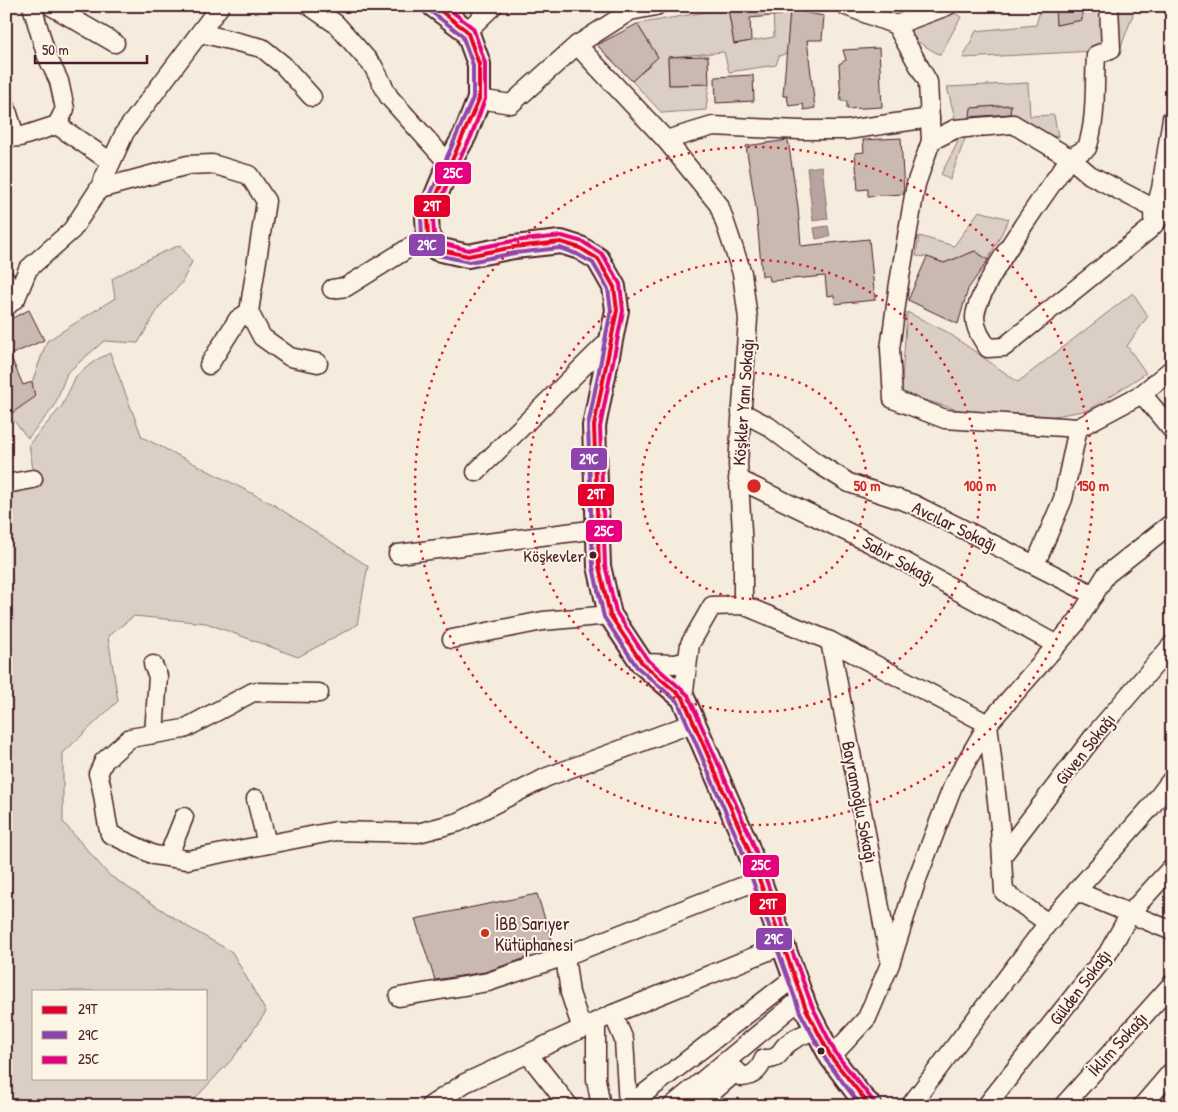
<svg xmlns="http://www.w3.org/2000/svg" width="1178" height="1112" viewBox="0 0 1178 1112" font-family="'Patrick Hand',sans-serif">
	<rect width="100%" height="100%" fill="#f5ecde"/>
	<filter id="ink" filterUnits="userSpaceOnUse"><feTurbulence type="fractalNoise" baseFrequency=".02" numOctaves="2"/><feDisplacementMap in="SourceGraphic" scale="10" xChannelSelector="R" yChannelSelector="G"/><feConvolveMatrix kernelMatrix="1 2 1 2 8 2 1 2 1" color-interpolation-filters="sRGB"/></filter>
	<g filter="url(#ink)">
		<g fill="#dbcec4" stroke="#927678" fill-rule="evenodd">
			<polygon points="773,6 791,6 788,40 802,48 779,56 776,65 729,72 724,52 668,57 669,85 709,84 706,110 662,113 632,81 658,57 637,24 728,8 734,44 774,37"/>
			<polygon points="1055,6 1056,25 1082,20 1082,6 1136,6 1118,55 1095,51 963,58 976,31 1036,25 1041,7"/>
			<polygon points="951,11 961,17 940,55 898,30"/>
			<polygon points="1028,83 1030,116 1054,115 1058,137 1011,129 1010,105 971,108 970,125 950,180 941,174 957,144 956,122 947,87"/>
			<polygon points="979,211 1009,219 988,260 975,251 944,263 927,257 916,256 919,236 954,246"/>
			<polygon points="180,245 192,262 181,284 160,306 138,343 104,341 67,373 54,407 28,438 9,415 32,382 47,341 115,298 112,279 152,257"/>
			<polygon points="1133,293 1148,316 1127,346 1146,373 1089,410 1049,417 972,414 901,393 907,312 947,332 1018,382"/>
			<path d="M110 353 142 437 271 503 368 566 357 625 298 657 206 623 134 616 108 636 118 701 63 753V822L109 875 188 927 232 952 266 1012 234 1057 188 1106H6V488L35 482 29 444 62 406 76 376 96 360ZM34 991H206V1078H34Z"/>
		</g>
		<g fill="#b8a39e" stroke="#8c6e70">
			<polygon points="822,166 828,219 813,221 807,168"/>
			<polygon points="828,226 830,236 816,239 814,228"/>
		</g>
		<g fill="#cab9b1" stroke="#4a1f2b">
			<polygon points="736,6 782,6 782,15 750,18 751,41 734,44 728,8"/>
			<polygon points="1055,6 1082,6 1082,20 1056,25"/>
			<polygon points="790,10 824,16 822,40 807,40 815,108 804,110 803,104 789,106 787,96 783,96"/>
			<polygon points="637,24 658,57 632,81 597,45"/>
			<polygon points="879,48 882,107 847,109 847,101 841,101 839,64 846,60 843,50"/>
			<polygon points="708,56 709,84 669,85 668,57"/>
			<polygon points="753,75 754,101 716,103 715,77"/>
			<polygon points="1011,105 1010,114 970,117 971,108"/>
			<polygon points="901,138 904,194 868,196 868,189 858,190 855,153 864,152 863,140"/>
			<polygon points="788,140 798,207 801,246 869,239 875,300 835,304 834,295 827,296 825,276 770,281 769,276 762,276 756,208 746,146"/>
			<polygon points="975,251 988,260 968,289 958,324 908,300 927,257 944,263"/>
			<polygon points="29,310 44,340 10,355 23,385 32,382 35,397 9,415 10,386 6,387 6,321"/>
			<polygon points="537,894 554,947 529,954 529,957 485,972 435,980 415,919"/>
		</g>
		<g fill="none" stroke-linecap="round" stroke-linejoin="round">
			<defs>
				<polyline id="service" points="6,92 20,137"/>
				<g id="minor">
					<polyline points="32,6 46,54 59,81 65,109 57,125"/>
					<polyline points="51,6 115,43"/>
					<polyline points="310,6 336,24 373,66 389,97 449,164"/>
					<polyline points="846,6 896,25 928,82 931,141 916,184 899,283 890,349 893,399 945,419 1078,428 1142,394 1172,369"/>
					<path d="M1109 6 1111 49 1096 55C1094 86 1097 119 1087 148L1070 158C1050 187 976 287 975 317 975 329 982 339 988 348L1004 347 1150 229 1172 204"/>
					<polyline points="896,25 947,6"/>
					<polyline points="467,31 493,6"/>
					<polyline points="201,33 262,48 283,65 312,97"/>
					<polyline points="577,45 666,140 719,205 742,273 748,319 738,464 743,549 743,605"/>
					<polyline points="479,99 511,104 577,45 630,11 656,6"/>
					<polyline points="6,138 20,137 57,125 111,162"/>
					<polyline points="666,140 713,126 799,130 847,130 930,118"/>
					<polyline points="931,141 955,129 1013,124 1070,158 1090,175 1155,209"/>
					<polyline points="99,189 188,165 212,164 249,175 266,201 249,312 262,337 290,357 318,363"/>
					<polyline points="1153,218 1161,189 1172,118"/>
					<polyline points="6,280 16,298"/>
					<polyline points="332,289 346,287 428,236"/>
					<polyline points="6,307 16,298 28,269 72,230 99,189 125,132 220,6"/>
					<polyline points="209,365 238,319 249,312"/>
					<polyline points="1142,394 1172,430"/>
					<polyline points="741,412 768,426 814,461 849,483 913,504 1094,595"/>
					<polyline points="476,472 612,338"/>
					<polyline points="738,479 870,543 1057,645"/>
					<polyline points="6,484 33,479"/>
					<polyline points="398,554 598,529"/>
					<polyline points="1035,565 1063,499 1078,428"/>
					<polyline points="452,639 543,621 610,615"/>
					<polyline points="830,641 890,961"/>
					<polyline points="642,663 676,664 687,661"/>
					<polyline points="153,665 158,676 154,734"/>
					<path d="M319 693 253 692 184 729 130 738 104 761 98 774C105 794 104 814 110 834L154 855 187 860 336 831 418 833 459 822 547 777 693 723"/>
					<polyline points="683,698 690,644 712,606 743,605 830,641 988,724 1000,827 1004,892 1048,923"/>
					<polyline points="256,799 267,844"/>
					<polyline points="1002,856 1097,732 1172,645"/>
					<polyline points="168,857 184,817"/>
					<polyline points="1078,892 1172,931"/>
					<polyline points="565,956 570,993 582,1029"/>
					<polyline points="399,997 488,982 565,956 759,880"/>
					<polyline points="613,1014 624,1040 628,1106"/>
					<polyline points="596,1022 596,1079 601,1106"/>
					<polyline points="528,1054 569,1106"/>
					<polyline points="831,1057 867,1018 890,964 917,879 954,783 988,724 1076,623 1106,575 1172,523"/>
					<path d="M701 1102 737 1071 742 1077C754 1076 759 1070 764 1059 783 1060 778 1049 790 1042 798 1036 808 1033 817 1029"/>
					<polyline points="430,1106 465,1083 613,1014 783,945"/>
					<polyline points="628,1106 795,977"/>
					<polyline points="672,1106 802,998"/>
					<polyline points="910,1106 1048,923 1150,808 1172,779"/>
					<polyline points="986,1106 1108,953 1131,912 1172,867"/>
					<polyline points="1063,1106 1172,984"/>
					<polyline points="1142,1106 1172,1071"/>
				</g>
				<polyline id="tertiary" points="434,6 467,31 479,64 479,99 465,135 449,164 427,217 428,236 437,249 468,256 514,247 561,242 580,248 598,259 614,287 617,310 594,426 599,566 610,615 642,663 683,698 746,843 806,1009 831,1057 860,1096 870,1106"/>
			</defs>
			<use href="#service" stroke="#4a1f2b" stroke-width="12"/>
			<use href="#minor" stroke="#4a1f2b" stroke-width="21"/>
			<use href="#tertiary" stroke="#4a1f2b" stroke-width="26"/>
			<use href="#service" stroke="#fcf5e5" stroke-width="9"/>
			<use href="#minor" stroke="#fcf5e5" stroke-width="18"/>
			<use href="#tertiary" stroke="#fcf5e5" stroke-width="22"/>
			<defs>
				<polyline id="bus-1" points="434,6 467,31 479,64 479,99 427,217 428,236 437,249 468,256 514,247 561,242 580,248 598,259 614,287 617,310 594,426 599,566 610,615 642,663 683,698 746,843 806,1009 831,1057 870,1106"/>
				<polyline id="bus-2" points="430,11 462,35 473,65 473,98 421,216 422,238 434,254 469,262 515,253 560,248 577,254 593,263 608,289 611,310 588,426 593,567 604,617 637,667 678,702 740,845 800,1012 826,1060 861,1106"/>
				<polyline id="bus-3" points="445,6 473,28 485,63 485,99 471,137 455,167 433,218 434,234 441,243 468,250 513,241 562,236 583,242 602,254 620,284 623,311 600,427 605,565 616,612 647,659 688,695 752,841 812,1006 836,1054 874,1102"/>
			</defs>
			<use href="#bus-1" stroke="#fcf5e5" stroke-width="8"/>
			<use href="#bus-2" stroke="#fcf5e5" stroke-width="8"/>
			<use href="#bus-3" stroke="#fcf5e5" stroke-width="8"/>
			<use href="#bus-1" stroke="#e4002b" stroke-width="4"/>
			<use href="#bus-2" stroke="#8e44ad" stroke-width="4"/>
			<use href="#bus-3" stroke="#e5007d" stroke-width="4"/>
		</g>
	</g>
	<g fill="none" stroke="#d62828" stroke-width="2.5" stroke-dasharray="2.5 5">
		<circle cx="754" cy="486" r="113"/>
		<circle cx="754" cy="486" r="226"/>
		<circle cx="754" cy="486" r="339"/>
	</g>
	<g fill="#4a1f2b" stroke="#fcf5e5" stroke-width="2">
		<circle cx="593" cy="555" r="4.5"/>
		<circle cx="821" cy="1051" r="4.5"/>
	</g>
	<circle fill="#c8321e" stroke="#fcf5e5" stroke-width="2" cx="485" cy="933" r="5"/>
	<g text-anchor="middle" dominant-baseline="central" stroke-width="4" stroke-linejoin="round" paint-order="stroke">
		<g font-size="17" fill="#4a1f2b" stroke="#fcf5e5" text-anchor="end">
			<text x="584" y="555">Köşkevler</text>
		</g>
		<g font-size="18" fill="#4a1f2b" stroke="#fcf5e5">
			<text transform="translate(743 402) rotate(-86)">Köşkler Yanı Sokağı</text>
			<text transform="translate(955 526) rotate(26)">Avcılar Sokağı</text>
			<text transform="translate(899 560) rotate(29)">Sabır Sokağı</text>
			<text transform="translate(1085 749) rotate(-52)">Güven Sokağı</text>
			<text transform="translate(860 802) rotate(79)">Bayramoğlu Sokağı</text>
			<text transform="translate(1080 987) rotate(-53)">Gülden Sokağı</text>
			<text transform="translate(1117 1044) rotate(-48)">İklim Sokağı</text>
		</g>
		<g font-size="18" fill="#4a1f2b" stroke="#fcf5e5" text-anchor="start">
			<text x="495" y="923">İBB Sarıyer<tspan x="495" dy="21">Kütüphanesi</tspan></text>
		</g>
	</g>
	<circle cx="754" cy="486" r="8" fill="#d62828" stroke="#fcf5e5" stroke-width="2.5"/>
	<g font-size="15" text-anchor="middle" font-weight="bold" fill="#d62828" stroke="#fcf5e5" stroke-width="4" stroke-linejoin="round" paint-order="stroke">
		<text x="867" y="491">50 m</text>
		<text x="980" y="491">100 m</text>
		<text x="1093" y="491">150 m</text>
	</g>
	<g stroke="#fcf5e5" stroke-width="2">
		<rect x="434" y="161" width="38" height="24" rx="5" fill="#e5007d"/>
		<rect x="413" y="194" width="38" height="24" rx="5" fill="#e4002b"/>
		<rect x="408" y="233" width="38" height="24" rx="5" fill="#8e44ad"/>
		<rect x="570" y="447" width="38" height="24" rx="5" fill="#8e44ad"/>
		<rect x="577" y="483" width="38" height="24" rx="5" fill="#e4002b"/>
		<rect x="585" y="519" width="38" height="24" rx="5" fill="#e5007d"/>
		<rect x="742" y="854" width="38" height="24" rx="5" fill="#e5007d"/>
		<rect x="749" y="892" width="38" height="24" rx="5" fill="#e4002b"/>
		<rect x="755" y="927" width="38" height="24" rx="5" fill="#8e44ad"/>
	</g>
	<g font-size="14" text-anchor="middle" font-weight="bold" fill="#fff">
		<text x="453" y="178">25C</text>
		<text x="432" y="211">29T</text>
		<text x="427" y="250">29C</text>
		<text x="589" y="464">29C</text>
		<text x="596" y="499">29T</text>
		<text x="604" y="536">25C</text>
		<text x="761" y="870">25C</text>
		<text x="768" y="909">29T</text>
		<text x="774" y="944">29C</text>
	</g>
	<rect width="1178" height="1112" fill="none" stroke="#fcf5e5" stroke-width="25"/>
	<rect x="12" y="12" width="1153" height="1087" fill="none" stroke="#4a1f2b" stroke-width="2" filter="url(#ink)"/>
	<rect x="32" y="990" width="175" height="90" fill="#fcf5e5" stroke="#b59f9b"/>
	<rect x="42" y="1006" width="25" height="8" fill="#e4002b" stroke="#b59f9b"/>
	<text x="78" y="1014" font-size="15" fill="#4a1f2b">29T</text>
	<rect x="42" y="1031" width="25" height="8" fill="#8e44ad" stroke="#b59f9b"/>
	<text x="78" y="1040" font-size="15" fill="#4a1f2b">29C</text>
	<rect x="42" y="1056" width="25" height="8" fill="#e5007d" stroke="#b59f9b"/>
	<text x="78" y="1064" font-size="15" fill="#4a1f2b">25C</text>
	<path d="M35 55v8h112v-8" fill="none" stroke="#4a1f2b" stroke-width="2.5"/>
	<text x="42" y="55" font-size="15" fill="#4a1f2b" stroke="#fcf5e5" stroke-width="4" paint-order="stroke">50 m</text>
</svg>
